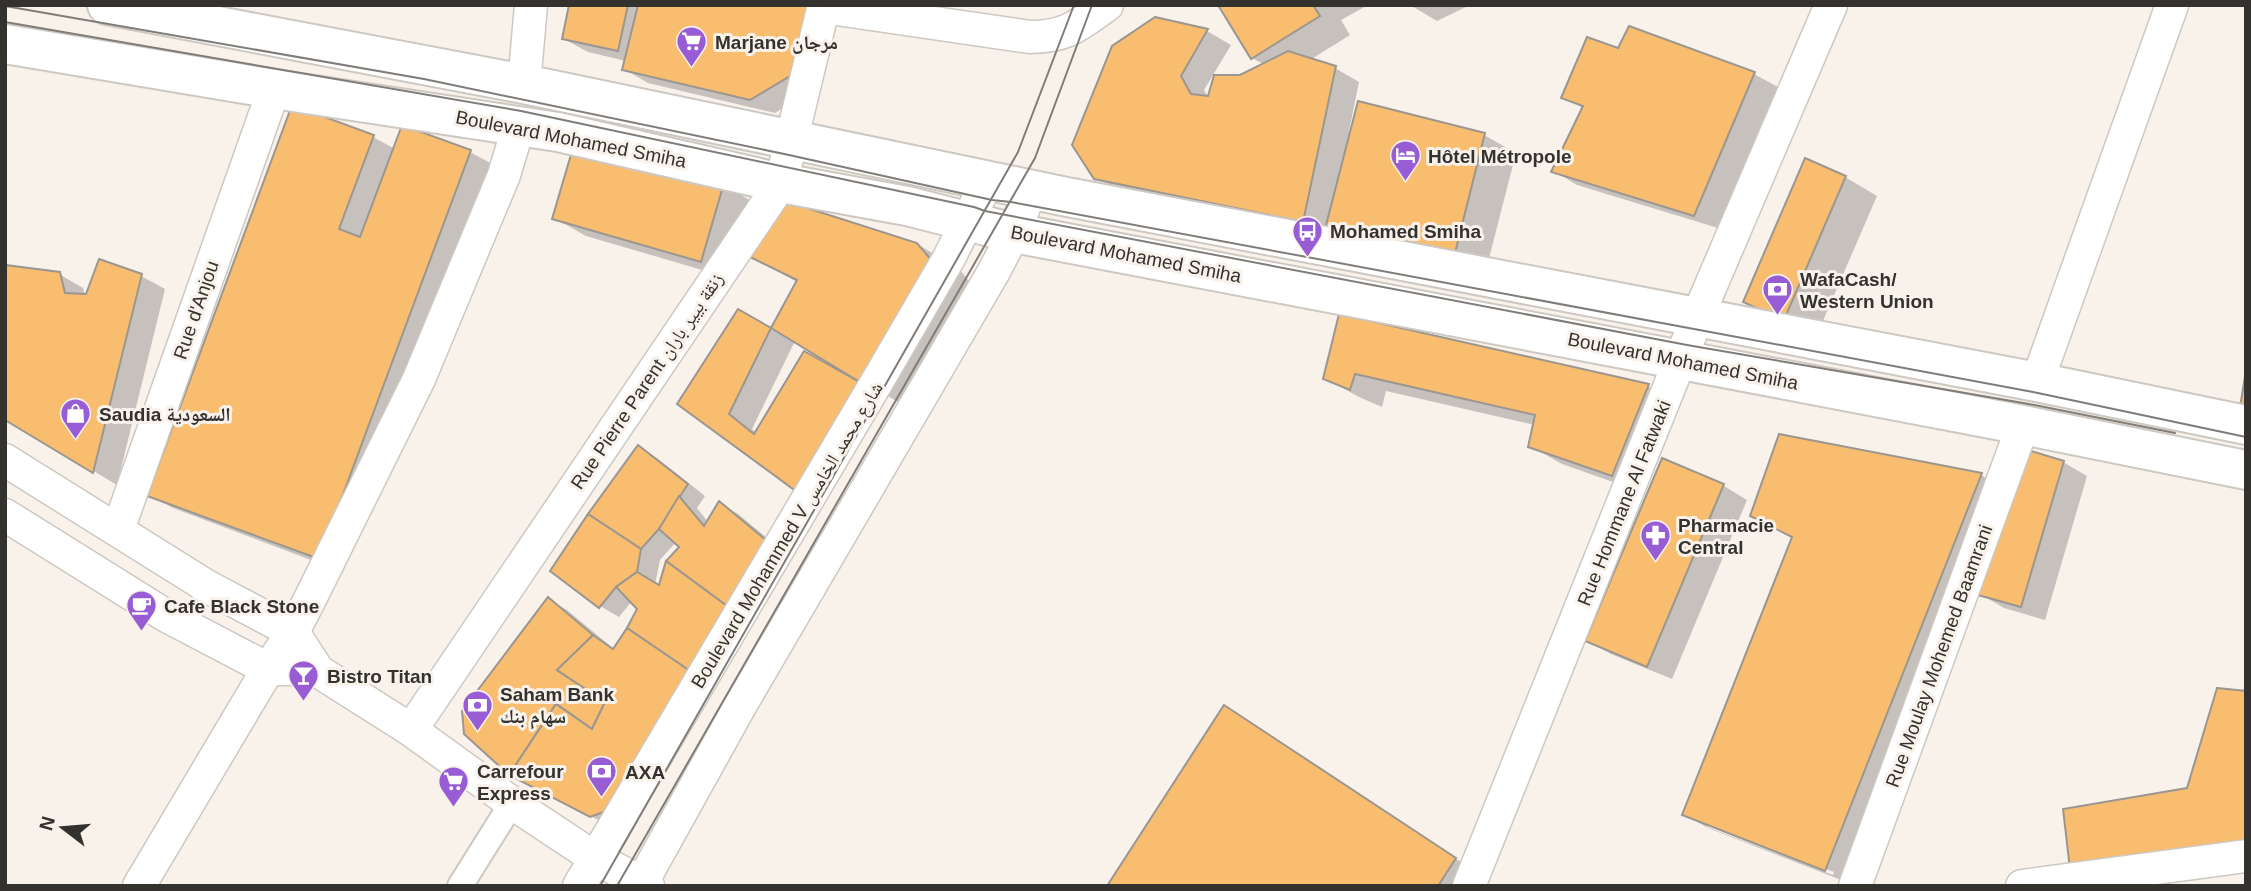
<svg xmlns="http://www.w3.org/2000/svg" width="2251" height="891" viewBox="0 0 2251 891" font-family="Helvetica,'Noto Naskh Arabic',sans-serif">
	<rect width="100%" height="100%" fill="#f8f2eb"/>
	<g fill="#0003" fill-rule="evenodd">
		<polygon points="571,5 838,5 819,86 775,113 648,83 624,69 626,61 588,52 564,39"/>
		<polygon points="1220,5 1368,5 1341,20 1350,35 1310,60 1335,68 1359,82 1349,131 1484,135 1516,153 1483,282 1120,191 1095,177 1156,19 1207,31 1231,45 1204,90 1209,99 1241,77 1265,65 1252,58"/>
		<polygon points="1410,5 1470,5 1437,21"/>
		<polygon points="1630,28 1754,74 1778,87 1718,228 1577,185 1554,171 1583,108 1564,97 1619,50"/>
		<polygon points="373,137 395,149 470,152 494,165 343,572 173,508 149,495"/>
		<polygon points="1845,177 1877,196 1816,337 1777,320 1745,302"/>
		<polygon points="723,185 755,203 733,279 586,236 554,218"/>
		<path d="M917 244 959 269 974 287 906 407 888 396 821 504 679 404 739 311 772 330 797 282 751 256ZM795 341 872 387 870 390 757 433 752 429Z"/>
		<polygon points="59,274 83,288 86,299 141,276 165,289 117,485 5,418"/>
		<polygon points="1340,316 1648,386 1679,404 1644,493 1562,464 1530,446 1535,425 1386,391 1382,407 1357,396 1325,378"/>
		<path d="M1781 436 1981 475 2005 489 1849 883 1708 828 1684 814 1794 538ZM1707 823 1834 872 1833 875 1707 827Z"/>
		<path d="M639 447 657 458 705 496 697 508 708 522 720 504 738 514 784 552 616 829 536 788 549 600 567 610 614 649 640 609 632 601 619 617 600 606 553 571ZM676 542 682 547 660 587 655 584 660 560Z"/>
		<polygon points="1663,460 1724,486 1747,500 1672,679 1611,654 1587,640"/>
		<polygon points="2063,462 2087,476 2045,620 2004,608 1980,594"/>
		<polygon points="1243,718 1473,870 1463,886 1109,886"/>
	</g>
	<g fill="#f9bd6f" stroke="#9b9690" stroke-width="2">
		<polygon points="569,5 628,5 618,51 562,39"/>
		<polygon points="638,5 811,5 795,73 750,100 622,70"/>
		<polygon points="1218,5 1313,5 1320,16 1251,59"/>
		<polygon points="1155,17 1208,29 1181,76 1191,94 1208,96 1214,75 1240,75 1288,51 1336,66 1303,222 1094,179 1072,145 1112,46"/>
		<polygon points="1629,26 1755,72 1694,216 1551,172 1583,106 1561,98 1587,37 1618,48"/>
		<polygon points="1358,101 1485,133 1452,265 1324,233"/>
		<polygon points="292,105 374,135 339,229 360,237 402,125 471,150 319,559 147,496"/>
		<polygon points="575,141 724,183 701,262 552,219"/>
		<polygon points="1805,158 1846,176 1784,320 1743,302"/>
		<polygon points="782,200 917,243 933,262 863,384 771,328 797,280 748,256"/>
		<polygon points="99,259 142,274 93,473 5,420 5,265 60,272 65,293 86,294"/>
		<polygon points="738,309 771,328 729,414 754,434 804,351 863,384 797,492 677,404"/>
		<polygon points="1339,314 1649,384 1612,476 1528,447 1535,415 1355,374 1350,390 1323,379"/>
		<polygon points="2246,370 2246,407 2240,407"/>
		<polygon points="1779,434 1982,473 1825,871 1682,815 1792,537 1750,516"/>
		<polygon points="638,445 688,484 659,529 641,549 588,514"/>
		<polygon points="2021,448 2064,461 2021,607 1978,595"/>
		<polygon points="1662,458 1724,484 1647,667 1585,641"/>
		<polygon points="679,496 704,526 719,501 766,540 727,606 666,561 679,547 659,529"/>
		<polygon points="588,514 641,549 637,572 616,587 599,608 550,571"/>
		<polygon points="666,561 727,606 690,671 627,628 637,609 616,587 637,572 659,585"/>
		<polygon points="548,597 593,635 557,670 605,702 592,729 556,704 509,775 464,734 462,711"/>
		<polygon points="627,628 690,671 609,810 590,817 509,775 556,704 592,729 605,702 557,670 593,635 613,649"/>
		<polygon points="2217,688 2246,691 2246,845 2070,869 2063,809 2187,788"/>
		<polygon points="1224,705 1456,858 1438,886 1107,886"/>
	</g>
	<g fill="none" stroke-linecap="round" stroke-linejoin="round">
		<defs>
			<polyline id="pedestrian" points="460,886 512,803"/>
			<g id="minor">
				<path d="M823 7 1030 37C1067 37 1079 25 1107 5"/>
				<polyline points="524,84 531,5"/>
				<polyline points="2037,382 2172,5"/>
				<polyline points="5,460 208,587 293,632 318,671 411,730 512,803 595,858 648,886"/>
				<polyline points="5,515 165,615 268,669 288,669"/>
				<polyline points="118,530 274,89"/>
				<polyline points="411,730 781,183 824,5"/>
				<polyline points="139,886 268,669 293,632 310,599 419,379 504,175 519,125"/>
				<polyline points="579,886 881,375 949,258 988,180"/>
				<polyline points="640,886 740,706 993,273 1014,233 1031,189"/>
				<polyline points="1469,886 1697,318 1831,5"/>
				<polyline points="1855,886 2023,425"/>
				<polyline points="2022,886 2246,856"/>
			</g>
			<g id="tertiary">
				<polyline points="107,5 524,84 1062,196 2037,382 2246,425"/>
				<polyline points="5,44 274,89 558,132 781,183 907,206 1014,233 2023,425 2246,470"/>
			</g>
		</defs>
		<use href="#pedestrian" stroke="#cdc8c1" stroke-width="28"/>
		<use href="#minor" stroke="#cdc8c1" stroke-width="35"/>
		<use href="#tertiary" stroke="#cdc8c1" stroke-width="42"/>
		<use href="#pedestrian" stroke="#fff" stroke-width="24"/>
		<use href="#minor" stroke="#fff" stroke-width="32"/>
		<use href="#tertiary" stroke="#fff" stroke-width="38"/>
		<g stroke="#807c78" stroke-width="2">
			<polyline points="5,6 424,79 789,155 992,200 1011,202 2033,392 2246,437"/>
			<polyline points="5,22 521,111 974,207 985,211 1687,345 2029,404 2175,433"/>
			<polyline points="600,886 1018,152 1074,5"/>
			<polyline points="617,886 1035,158 1092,5"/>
		</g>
	</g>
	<defs>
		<symbol id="supermarket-pin" viewBox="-11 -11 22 30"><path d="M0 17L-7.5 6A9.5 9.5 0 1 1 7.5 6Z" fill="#985dd5" stroke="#f8f2eb"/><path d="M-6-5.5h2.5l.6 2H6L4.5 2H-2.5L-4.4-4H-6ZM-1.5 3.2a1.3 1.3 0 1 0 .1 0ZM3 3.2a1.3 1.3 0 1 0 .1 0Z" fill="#fff"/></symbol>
		<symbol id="hotel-pin" viewBox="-11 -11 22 30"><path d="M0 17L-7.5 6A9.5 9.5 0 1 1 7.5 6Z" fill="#985dd5" stroke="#f8f2eb"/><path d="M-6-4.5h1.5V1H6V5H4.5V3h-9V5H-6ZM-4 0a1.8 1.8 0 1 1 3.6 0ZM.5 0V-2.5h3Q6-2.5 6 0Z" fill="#fff"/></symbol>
		<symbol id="bus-pin" viewBox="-11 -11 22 30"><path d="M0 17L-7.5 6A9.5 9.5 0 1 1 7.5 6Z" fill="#985dd5" stroke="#f8f2eb"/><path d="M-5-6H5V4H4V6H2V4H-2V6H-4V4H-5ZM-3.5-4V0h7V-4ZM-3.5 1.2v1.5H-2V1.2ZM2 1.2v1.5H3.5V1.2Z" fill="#fff"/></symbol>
		<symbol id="bank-pin" viewBox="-11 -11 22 30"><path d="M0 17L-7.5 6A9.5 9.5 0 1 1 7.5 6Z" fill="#985dd5" stroke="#f8f2eb"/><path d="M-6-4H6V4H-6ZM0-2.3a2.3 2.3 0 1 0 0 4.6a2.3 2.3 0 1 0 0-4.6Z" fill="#fff"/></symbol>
		<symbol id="shop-pin" viewBox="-11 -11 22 30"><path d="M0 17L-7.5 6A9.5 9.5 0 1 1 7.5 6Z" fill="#985dd5" stroke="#f8f2eb"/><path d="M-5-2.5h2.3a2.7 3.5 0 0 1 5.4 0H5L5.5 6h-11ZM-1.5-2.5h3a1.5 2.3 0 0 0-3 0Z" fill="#fff"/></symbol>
		<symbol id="pharmacy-pin" viewBox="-11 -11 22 30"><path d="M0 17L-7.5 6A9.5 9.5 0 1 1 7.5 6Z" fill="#985dd5" stroke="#f8f2eb"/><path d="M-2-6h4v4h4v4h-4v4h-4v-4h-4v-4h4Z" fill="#fff"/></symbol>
		<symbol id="cafe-pin" viewBox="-11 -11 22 30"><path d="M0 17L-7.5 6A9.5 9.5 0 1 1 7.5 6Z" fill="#985dd5" stroke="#f8f2eb"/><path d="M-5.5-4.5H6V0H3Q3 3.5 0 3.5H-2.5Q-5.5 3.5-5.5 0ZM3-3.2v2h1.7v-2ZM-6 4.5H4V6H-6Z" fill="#fff"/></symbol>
		<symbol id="bar-pin" viewBox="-11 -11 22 30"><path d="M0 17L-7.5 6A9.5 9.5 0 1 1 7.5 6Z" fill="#985dd5" stroke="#f8f2eb"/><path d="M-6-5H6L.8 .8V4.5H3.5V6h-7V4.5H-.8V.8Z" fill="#fff"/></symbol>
	</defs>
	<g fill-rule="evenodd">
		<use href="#supermarket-pin" x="674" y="24" width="35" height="47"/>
		<use href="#hotel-pin" x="1388" y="138" width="35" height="47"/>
		<use href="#bus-pin" x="1290" y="214" width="35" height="47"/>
		<use href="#bank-pin" x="1760" y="272" width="35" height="47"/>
		<use href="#shop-pin" x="58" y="396" width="35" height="47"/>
		<use href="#pharmacy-pin" x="1638" y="518" width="35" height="47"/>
		<use href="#cafe-pin" x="124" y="588" width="35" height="47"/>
		<use href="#bar-pin" x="286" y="658" width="35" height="47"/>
		<use href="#bank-pin" x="460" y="688" width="35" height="47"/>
		<use href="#bank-pin" x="584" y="754" width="35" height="47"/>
		<use href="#supermarket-pin" x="436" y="764" width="35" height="47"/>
	</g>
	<g text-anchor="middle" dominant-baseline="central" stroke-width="6" stroke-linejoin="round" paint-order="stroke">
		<g font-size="19" font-weight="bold" fill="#34322f" stroke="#f8f2eb" text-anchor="start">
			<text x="715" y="42">Marjane مرجان</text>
			<text x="1428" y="156">Hôtel Métropole</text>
			<text x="1330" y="231">Mohamed Smiha</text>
			<text x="1800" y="279">WafaCash/<tspan x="1800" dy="22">Western Union</tspan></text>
			<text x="99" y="414">Saudia السعودية</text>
			<text x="1678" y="525">Pharmacie<tspan x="1678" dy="22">Central</tspan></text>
			<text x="164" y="606">Cafe Black Stone</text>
			<text x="327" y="676">Bistro Titan</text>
			<text x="500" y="694">Saham Bank<tspan x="500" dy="22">سهام بنك</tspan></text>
			<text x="477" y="771">Carrefour<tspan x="477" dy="22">Express</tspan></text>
			<text x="625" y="772">AXA</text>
		</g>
		<g font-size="19" fill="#34322f" stroke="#f8f2eb">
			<text transform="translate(571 139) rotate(11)">Boulevard Mohamed Smiha</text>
			<text transform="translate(1126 254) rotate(11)">Boulevard Mohamed Smiha</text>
			<text transform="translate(196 310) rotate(-71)">Rue d'Anjou</text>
			<text transform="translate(1683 361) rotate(11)">Boulevard Mohamed Smiha</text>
			<text transform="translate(647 381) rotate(-56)">Rue Pierre Parent زنقة بيير باران</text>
			<text transform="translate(1624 503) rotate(-68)">Rue Hommane Al Fatwaki</text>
			<text transform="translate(787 535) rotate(-59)">Boulevard Mohammed V شارع محمد الخامس</text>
			<text transform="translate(1939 656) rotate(-70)">Rue Moulay Mohemed Baamrani</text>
		</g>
	</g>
	<rect width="2251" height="891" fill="none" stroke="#34322f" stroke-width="14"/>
	<g transform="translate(63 828) rotate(286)" stroke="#f8f2eb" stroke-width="5" paint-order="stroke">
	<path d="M0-5L12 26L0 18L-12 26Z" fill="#34322f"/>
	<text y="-10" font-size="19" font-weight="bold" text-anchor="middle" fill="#34322f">N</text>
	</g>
</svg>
